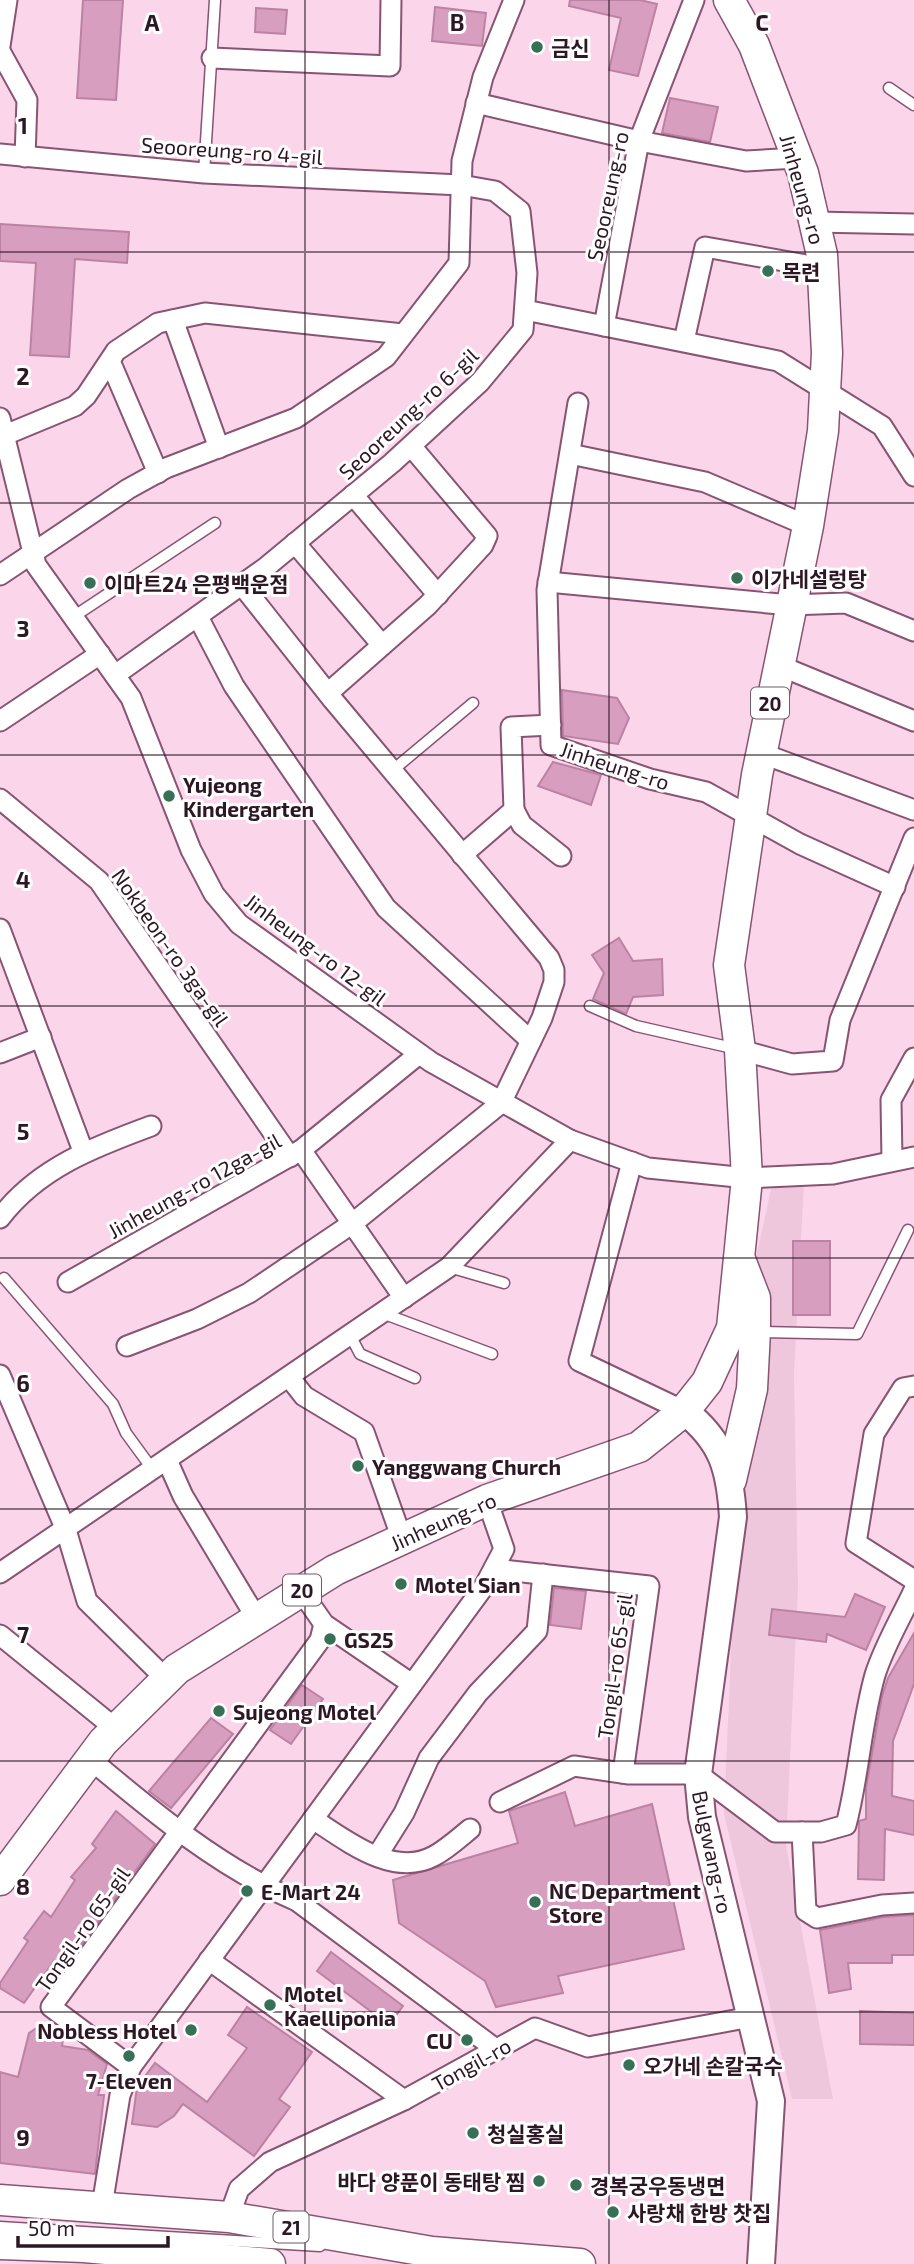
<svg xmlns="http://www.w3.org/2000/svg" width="914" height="2264" viewBox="0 0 914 2264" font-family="'Exo 2','Noto Sans KR',sans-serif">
	<rect width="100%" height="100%" fill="#fbd6ea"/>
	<polygon fill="#efc7dd" points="804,1182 794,1374 798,1588 786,1845 833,2099 792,2099 724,1814 746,1304 771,1189"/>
	<g fill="#d89ebf" stroke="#bb82a3" stroke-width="2">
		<polygon points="83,0 123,0 116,100 77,98"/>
		<polygon points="570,0 640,0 657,4 638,76 609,70 621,18 569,6"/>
		<polygon points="435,7 486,13 482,46 432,41"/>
		<polygon points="256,8 287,10 285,34 255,32"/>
		<polygon points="670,98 718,107 710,142 662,133"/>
		<polygon points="0,224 129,232 127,263 75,259 69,357 30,355 36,263 0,261"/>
		<polygon points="562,690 617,698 629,718 618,744 563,736"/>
		<polygon points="553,762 601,775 591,805 538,786"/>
		<polygon points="619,938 633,961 662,959 663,995 633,997 626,1014 593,999 604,973 592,955"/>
		<rect x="793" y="1241" width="37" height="74"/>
		<polygon points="554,1588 586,1591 581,1629 550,1625"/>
		<polygon points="855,1594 885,1607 866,1650 827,1634 826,1642 769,1635 772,1609 845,1617"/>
		<polygon points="914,1633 914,1684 893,1741 892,1796 914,1801 914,1835 885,1829 884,1880 858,1879 859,1821 866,1819 866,1788 882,1696 888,1678"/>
		<polygon points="302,1685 323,1699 291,1744 270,1730"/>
		<polygon points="211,1718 233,1734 171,1808 149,1791"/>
		<polygon points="565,1792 575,1826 652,1804 684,1949 558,1976 563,1993 496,2007 485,1981 399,1923 393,1880 518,1843 509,1811"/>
		<polygon points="116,1811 155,1844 64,1968 54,1961 24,2003 0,1988 0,1983 28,1941 24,1938 44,1911 51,1917 75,1880 71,1877 96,1848 92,1844"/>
		<polygon points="914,1915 914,1955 892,1955 892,1963 848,1963 851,1989 829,1993 820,1930 884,1917"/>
		<polygon points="331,1952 403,2006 389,2025 317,1971"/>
		<polygon points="247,2007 312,2052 279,2099 290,2107 254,2156 183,2104 174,2116 157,2127 132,2124 137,2087 155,2063 207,2102 247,2048 228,2035"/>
		<polygon points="860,2011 914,2013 914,2045 860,2044"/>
		<polygon points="41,2025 64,2032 62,2046 88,2050 107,2064 98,2095 104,2095 95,2174 0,2163 0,2072 18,2077 29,2033"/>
	</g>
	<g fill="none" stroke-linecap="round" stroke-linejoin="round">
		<defs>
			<g id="lane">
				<polyline points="889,88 914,105"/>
				<polyline points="204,173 215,0"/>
				<polyline points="73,617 215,523"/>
				<polyline points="393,770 473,703"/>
				<polyline points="590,1006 636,1026 737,1049"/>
				<polyline points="449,1267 504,1283"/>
				<polyline points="4,1278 113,1404 126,1433 153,1470"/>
				<polyline points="382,1313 492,1354"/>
				<polyline points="760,1332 857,1334 908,1230"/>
				<polyline points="350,1335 360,1354 415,1378"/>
				<polyline points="0,2227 320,2246"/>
			</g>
			<g id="street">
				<polyline points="0,46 7,0"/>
				<polyline points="0,51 27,100 25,157"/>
				<polyline points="212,58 390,66 391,0"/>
				<polyline points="476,103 639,141 746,161 797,158"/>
				<polyline points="0,154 204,173 461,185 495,191 520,211 527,273 523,330 480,382 392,463 265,568 115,675"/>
				<polyline points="814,222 914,224"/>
				<polyline points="525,310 778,361 882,426 914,476"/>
				<polyline points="173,320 219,448"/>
				<polyline points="604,326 639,141 694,0"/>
				<polyline points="684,341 705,247 823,268"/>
				<polyline points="110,361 158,473"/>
				<polyline points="578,403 547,590 551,745 650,779 706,792 800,844 895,887"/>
				<polyline points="0,418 36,565 131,698 191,850 214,894 239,924 431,1062 570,1140 648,1168 747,1178 833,1174 914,1157"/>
				<polyline points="5,435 75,406 86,396 116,351 158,323 205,313 403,334"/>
				<polyline points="570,454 705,482 808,526"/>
				<polyline points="353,495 438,595"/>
				<polyline points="295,543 382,645"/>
				<polyline points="0,575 128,489 166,468 296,418 386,357 459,263 462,161 483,77 514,0"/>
				<polyline points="548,582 790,605 846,603 914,631"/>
				<polyline points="198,617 234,686 386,908 531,1041"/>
				<polyline points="778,665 914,721"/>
				<polyline points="328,693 428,605 483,545 487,536 411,446"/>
				<polyline points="0,721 100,654"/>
				<polyline points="761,753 914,810"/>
				<polyline points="0,799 99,881 290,1157"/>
				<polyline points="514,810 522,825 561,856"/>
				<polyline points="462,855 514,810 511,727 551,725"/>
				<polyline points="0,929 83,1151"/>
				<polyline points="740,1050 792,1064 833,1061 840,1020 914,838"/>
				<polyline points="0,1053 41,1037"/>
				<polyline points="301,1150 404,1298"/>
				<polyline points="892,1161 891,1100 914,1058"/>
				<polyline points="632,1162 579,1361 684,1411"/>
				<path d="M0 1218C38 1168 94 1147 151 1126"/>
				<polyline points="68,1282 301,1150 419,1054"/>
				<polyline points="127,1346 197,1319 249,1293 353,1223 501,1103 542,1018 554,982 554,970 549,958 333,700 242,585"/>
				<polyline points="0,1375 66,1530 87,1601 167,1680"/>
				<polyline points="289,1377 304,1396 364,1432 402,1539"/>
				<polyline points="914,1386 903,1388 874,1434 856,1543 914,1580"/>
				<polyline points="167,1460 183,1496 257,1619"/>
				<polyline points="494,1569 649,1586 623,1773"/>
				<polyline points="0,1573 449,1267 570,1140"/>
				<polyline points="301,1591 324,1624 412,1684"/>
				<polyline points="0,1635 116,1729"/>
				<path d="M90 1759C154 1813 220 1868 297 1901L497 2050"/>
				<path d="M500 1802 574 1766 629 1774H698L775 1832H821L846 1825C859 1776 861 1724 875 1675 884 1646 901 1618 914 1590"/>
				<path d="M313 1819C347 1841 393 1878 434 1856 447 1849 459 1838 470 1829"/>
				<polyline points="802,1832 806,1911 817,1918 882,1905 914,1903"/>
				<polyline points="377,1856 404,1813 429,1758 478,1693 537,1631 543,1574"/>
				<polyline points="209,1960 404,2100"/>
				<polyline points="131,2067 51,2007 320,1640 324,1624"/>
				<polyline points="102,2206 120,2095 131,2067 485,1585 504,1549 487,1500"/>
				<polyline points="229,2217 239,2189 270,2162 404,2100 535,2028 588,2047 751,2017"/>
			</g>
			<path id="secondary" d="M684 1411C723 1441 730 1470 733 1517L698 1774 702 1817 771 2101 761 2264"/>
			<g id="primary">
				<polyline points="731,1480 752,1389 755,1331 755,1298 741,1262"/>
				<polyline points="0,1880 103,1742 177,1669 335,1570 487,1500 639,1447 684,1411 707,1382 732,1328 747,1178 740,1050 729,965 757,775 808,526 823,431 827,353 822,255 803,173 754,45 729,0"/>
				<polyline points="0,2200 229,2217 432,2252 580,2264"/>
				<polyline points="0,2244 84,2247 270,2264"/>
			</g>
		</defs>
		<use href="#lane" stroke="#885473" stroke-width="13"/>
		<use href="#street" stroke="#885473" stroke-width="23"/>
		<use href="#secondary" stroke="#885473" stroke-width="30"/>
		<use href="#primary" stroke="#885473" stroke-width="33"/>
		<use href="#lane" stroke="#fff" stroke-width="10"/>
		<use href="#street" stroke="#fff" stroke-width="19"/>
		<use href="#secondary" stroke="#fff" stroke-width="26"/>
		<use href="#primary" stroke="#fff" stroke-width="30"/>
	</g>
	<path fill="none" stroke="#2d1724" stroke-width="2" stroke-opacity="0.55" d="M305 0V2264M609 0V2264M0 252H914M0 503H914M0 755H914M0 1006H914M0 1258H914M0 1509H914M0 1761H914M0 2012H914"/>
	<g fill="#376f57" stroke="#fff" stroke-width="2.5">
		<circle cx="537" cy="47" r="7"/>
		<circle cx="768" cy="271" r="7"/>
		<circle cx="737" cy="578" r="7"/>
		<circle cx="90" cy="583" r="7"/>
		<circle cx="169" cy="796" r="7"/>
		<circle cx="358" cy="1466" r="7"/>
		<circle cx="401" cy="1584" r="7"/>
		<circle cx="330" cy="1639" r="7"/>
		<circle cx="219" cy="1711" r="7"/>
		<circle cx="247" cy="1891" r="7"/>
		<circle cx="535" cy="1902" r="7"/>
		<circle cx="270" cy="2005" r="7"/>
		<circle cx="191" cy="2030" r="7"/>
		<circle cx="467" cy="2040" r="7"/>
		<circle cx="129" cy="2056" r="7"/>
		<circle cx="629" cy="2065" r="7"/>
		<circle cx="473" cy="2133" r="7"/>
		<circle cx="539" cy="2181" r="7"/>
		<circle cx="576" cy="2185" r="7"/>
		<circle cx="613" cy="2212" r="7"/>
	</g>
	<g text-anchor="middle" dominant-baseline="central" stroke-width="6" stroke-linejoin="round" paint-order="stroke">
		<g fill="#fff" stroke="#6c5d66" stroke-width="2">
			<rect x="751" y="687.5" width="38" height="31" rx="5"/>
			<rect x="283" y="1574.5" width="38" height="31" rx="5"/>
			<rect x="273.5" y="2211.5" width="35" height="31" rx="5"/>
		</g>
		<g font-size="19" font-weight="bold" fill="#2d1724">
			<text x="770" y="703">20</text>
			<text x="302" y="1590">20</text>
			<text x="291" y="2227">21</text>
		</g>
		<g font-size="21" font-weight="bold" fill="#2d1724" stroke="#fff" text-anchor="start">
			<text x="551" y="47">금신</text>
			<text x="782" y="271">목련</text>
			<text x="751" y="578">이가네설렁탕</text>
			<text x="104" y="583">이마트24 은평백운점</text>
			<text x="183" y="784">Yujeong<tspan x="183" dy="24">Kindergarten</tspan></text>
			<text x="372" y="1466">Yanggwang Church</text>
			<text x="415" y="1584">Motel Sian</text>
			<text x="344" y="1639">GS25</text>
			<text x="233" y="1711">Sujeong Motel</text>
			<text x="549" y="1890">NC Department<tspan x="549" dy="24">Store</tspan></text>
			<text x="261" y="1891">E-Mart 24</text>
			<text x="284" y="1993">Motel<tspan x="284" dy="24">Kaelliponia</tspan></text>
			<text x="177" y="2030" text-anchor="end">Nobless Hotel</text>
			<text x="453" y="2040" text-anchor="end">CU</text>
			<text x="643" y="2065">오가네 손칼국수</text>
			<text x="129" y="2080" text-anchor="middle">7-Eleven</text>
			<text x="487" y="2133">청실홍실</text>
			<text x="525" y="2181" text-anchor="end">바다 양푼이 동태탕 찜</text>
			<text x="590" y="2185">경복궁우동냉면</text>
			<text x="627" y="2212">사랑채 한방 찻집</text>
		</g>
		<g font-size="21" fill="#2d1724" stroke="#fff">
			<text transform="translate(232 150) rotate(4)">Seooreung-ro 4-gil</text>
			<text transform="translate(803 189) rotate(74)">Jinheung-ro</text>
			<text transform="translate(607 196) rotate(-78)">Seooreung-ro</text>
			<text transform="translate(408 413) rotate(-43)">Seooreung-ro 6-gil</text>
			<text transform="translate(615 765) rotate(18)">Jinheung-ro</text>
			<text transform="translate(171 947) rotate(55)">Nokbeon-ro 3ga-gil</text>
			<text transform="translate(316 949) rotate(37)">Jinheung-ro 12-gil</text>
			<text transform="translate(194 1185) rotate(-29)">Jinheung-ro 12ga-gil</text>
			<text transform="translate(443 1521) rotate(-24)">Jinheung-ro</text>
			<text transform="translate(614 1666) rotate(-82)">Tongil-ro 65-gil</text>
			<text transform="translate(713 1852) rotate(78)">Bulgwang-ro</text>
			<text transform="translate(82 1929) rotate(-55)">Tongil-ro 65-gil</text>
			<text transform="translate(471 2064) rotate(-29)">Tongil-ro</text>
		</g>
	</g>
	<g font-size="23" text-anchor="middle" font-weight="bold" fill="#2d1724" stroke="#fff" stroke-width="6" stroke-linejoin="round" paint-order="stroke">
		<text x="152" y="31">A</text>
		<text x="457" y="31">B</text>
		<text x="762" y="31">C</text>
		<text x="23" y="134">1</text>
		<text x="23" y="385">2</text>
		<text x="23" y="637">3</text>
		<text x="23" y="888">4</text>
		<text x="23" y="1140">5</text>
		<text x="23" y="1392">6</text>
		<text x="23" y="1643">7</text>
		<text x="23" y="1895">8</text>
		<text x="23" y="2146">9</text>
	</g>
	<path d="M18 2236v10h150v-10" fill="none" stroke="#2d1724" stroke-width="3.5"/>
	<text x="28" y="2236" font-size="21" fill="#2d1724" stroke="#ffffff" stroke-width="5" paint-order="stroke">50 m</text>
</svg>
